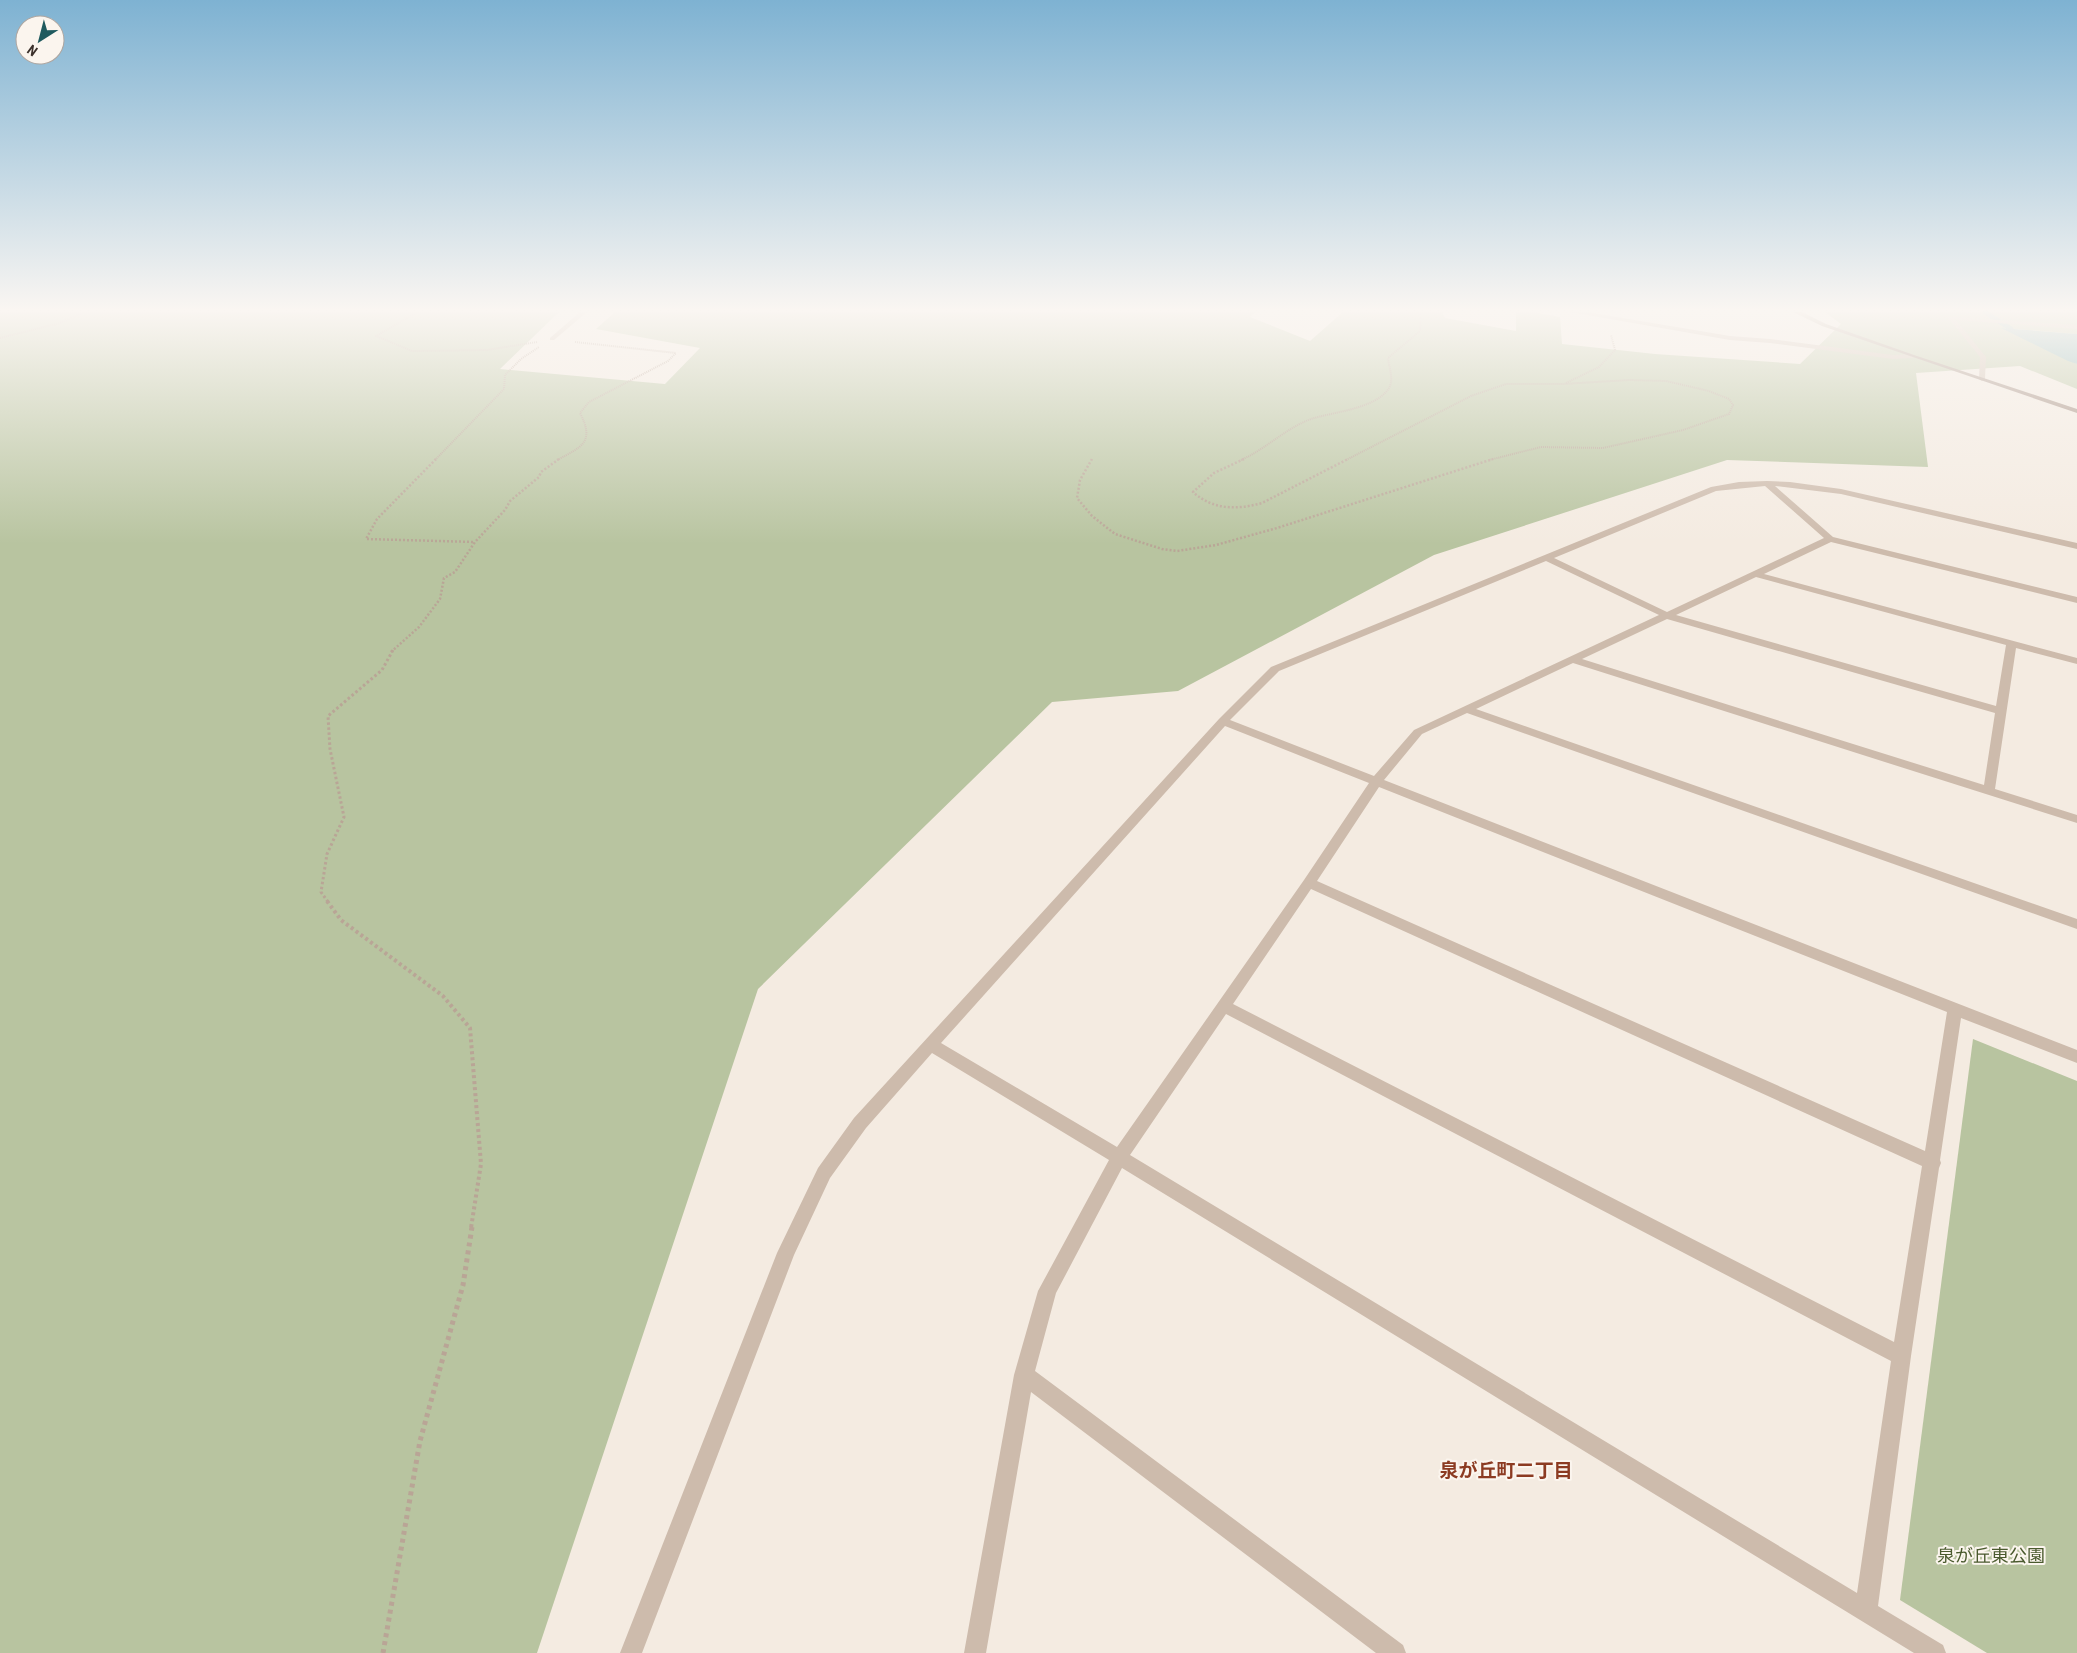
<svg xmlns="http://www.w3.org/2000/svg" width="2077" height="1653" viewBox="0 0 2077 1653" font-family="'Roboto Condensed','Noto Sans JP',sans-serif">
	<rect width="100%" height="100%" fill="#f4ebe1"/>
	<g fill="#b8c4a0">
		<polygon points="0,312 559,312 500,369 665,384 700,348 596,329 615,312 1255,312 1250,317 1310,341 1343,312 1442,312 1445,318 1516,331 1516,312 1532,312 1560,317 1562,344 1655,354 1800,364 1841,324 1825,312 2077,312 2077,334 2003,328 2077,364 2077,389 2020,366 1916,373 1928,467 1727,460 1434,555 1178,691 1052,702 758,989 537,1653 0,1653"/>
		<polygon points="1973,1039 2077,1081 2077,1653 1987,1653 1900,1600"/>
	</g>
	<polygon fill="#7fb0b2" points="2001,328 2077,334 2077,364 2068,361"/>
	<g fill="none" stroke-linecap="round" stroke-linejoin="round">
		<polyline stroke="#7fb0b2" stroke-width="5" points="1985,312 2011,329"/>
		<g stroke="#b9a596" stroke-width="2" stroke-dasharray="1 1" stroke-linecap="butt">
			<polyline points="418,312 376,336 412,351 487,350 537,342"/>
			<polyline points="0,338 60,323 84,312"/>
			<polyline points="575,342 676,353"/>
			<polyline points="1566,383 1599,367 1615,350 1611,335"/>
			<polyline points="435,460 504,389 505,375 521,359 539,347"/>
			<path d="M557 460C582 447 595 442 580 413L589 402 668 361 676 353"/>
			<path d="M1241 460C1266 449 1286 428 1311 419 1332 412 1376 409 1389 388 1394 380 1389 367 1388 358L1420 331 1421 312"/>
			<polyline points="1346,460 1471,396 1506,384 1563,384 1629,380 1666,381 1709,391 1729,399 1733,405 1729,414 1683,430 1603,448 1541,447 1489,460"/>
		</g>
		<g stroke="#b9a596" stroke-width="2.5" stroke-dasharray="2 2" stroke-linecap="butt">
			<polyline points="436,459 377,519 366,539 475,542"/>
			<polyline points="1092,459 1080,480 1077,498 1092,516 1115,534 1162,549 1177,551 1216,545 1277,528 1493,459"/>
			<path d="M1244 459 1214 473 1193 492C1213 510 1237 510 1262 503L1348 459"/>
			<polyline points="391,652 419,627 440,599 444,578 455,572 475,542 505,510 510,501 539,477 541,472 559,459"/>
		</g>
		<polyline stroke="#b9a596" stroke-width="3" stroke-dasharray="2.5 2.5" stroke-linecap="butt" points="328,902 321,892 327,854 344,817 330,749 328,716 382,670 393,650"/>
		<polyline stroke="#b9a596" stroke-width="4" stroke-dasharray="3 3" stroke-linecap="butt" points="327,901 341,920 443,996 470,1028 481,1164 471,1228"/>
		<polyline stroke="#b9a596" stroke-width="5" stroke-dasharray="4 4" stroke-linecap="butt" points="383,1653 420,1441 463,1285 472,1227"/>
		<g fill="#cdbbac" fill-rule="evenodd">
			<polygon points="580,312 587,312 554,340 550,340 550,338"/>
			<polygon points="1570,312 1587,312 1730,336 1770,339 1893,355 1912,354 1915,356 1912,358 1893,359 1770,343 1730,340"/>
			<polygon points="1949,317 2077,325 2077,329 1956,320 1986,357 1985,379 1982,381 1979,379 1980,357 1949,319"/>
			<path d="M1767 481 1790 482 1841 489 2077 543V549L1841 494 1775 486 1833 537 2077 597V603L1831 542 1764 574 2077 658V664L2016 648 1995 789 2077 815V823L1573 663 1476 709 2077 919V929L1467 713 1422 734 1384 780 2077 1050V1063L1961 1018 1940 1160 1941 1163 1939 1168 1911 1356 1878 1606 1943 1645 1946 1653H1914L1122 1168 1056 1293 1035 1371 1403 1645 1406 1653H1376L1031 1392 986 1653H964L1014 1375 1038 1291 1109 1160 932 1053 866 1128 830 1178 794 1255 642 1653H620L777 1253 818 1168 854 1118 1219 719 1271 667 1711 487 1739 482ZM1765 486 1824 538 1667 612 1554 558 1716 491ZM1546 561 1659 615 1414 730 1374 776 1230 720 1279 671ZM1756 577 2006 645 1996 706 1676 615ZM1667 619 1995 713 1984 785 1582 659ZM1225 726 1369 783 1304 880 1117 1147 941 1043ZM1379 787 1947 1012 1925 1151 1317 881ZM1311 889 1922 1166 1894 1342 1233 1004ZM1226 1014 1891 1361 1857 1593 1130 1155Z"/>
		</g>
		<polygon fill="#a18a7d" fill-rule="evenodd" points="1793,312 1802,312 1826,324 1914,355 2077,409 2077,413 1822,326"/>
	</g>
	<linearGradient id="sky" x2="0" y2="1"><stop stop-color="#7eb2d2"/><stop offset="0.57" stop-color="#faf6f2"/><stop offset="1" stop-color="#faf6f2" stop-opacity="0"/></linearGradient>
	<rect width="2077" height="544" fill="url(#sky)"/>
	<g text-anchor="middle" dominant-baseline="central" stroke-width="4" stroke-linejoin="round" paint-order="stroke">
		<g font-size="18" fill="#4a5a2e" stroke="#fbf5ee">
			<text x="1991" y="1555">泉が丘東公園</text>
		</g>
		<g font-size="19" font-weight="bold" fill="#8c3b22" stroke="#fbf5ee">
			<text x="1506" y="1470">泉が丘町二丁目</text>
		</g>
	</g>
	<g transform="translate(40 40) rotate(216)"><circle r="24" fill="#fbf5ee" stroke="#aea6a0"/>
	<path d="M0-4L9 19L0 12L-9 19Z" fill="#1f5a5e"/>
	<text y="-8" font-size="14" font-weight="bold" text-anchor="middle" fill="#3b302b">N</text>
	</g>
</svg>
